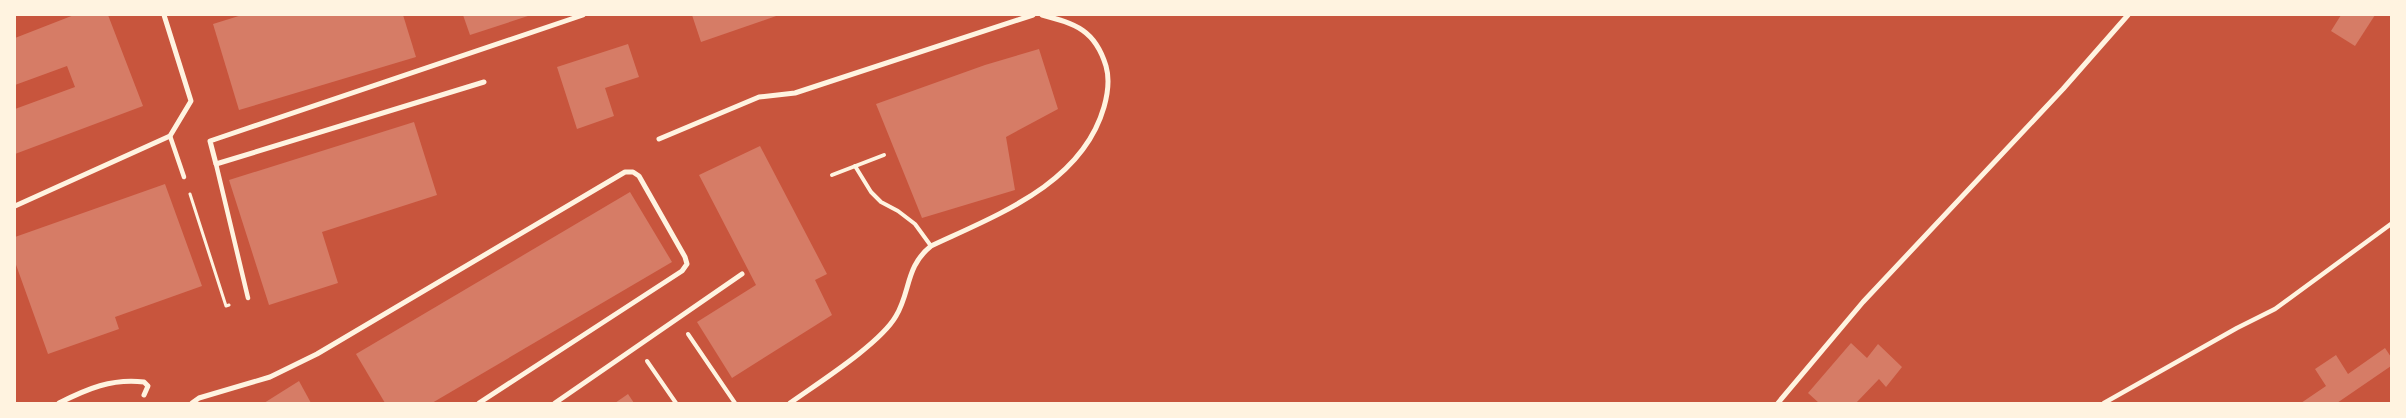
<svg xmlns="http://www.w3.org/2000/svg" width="2406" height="418" viewBox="0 0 2406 418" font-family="Figtree,sans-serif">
	<rect width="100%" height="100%" fill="#c8553d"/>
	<g fill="#d67c66">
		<polygon points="74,15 108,15 143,106 15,154 15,109 75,87 67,66 15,85 15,38"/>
		<polygon points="242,15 403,15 416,57 239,110 213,24"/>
		<polygon points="463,15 531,15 470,35"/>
		<polygon points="692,15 779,15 701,42"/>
		<polygon points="2341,15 2375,15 2355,46 2331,31"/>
		<polygon points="628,44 639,77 605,88 614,116 577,129 557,67"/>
		<polygon points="1039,49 1058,109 1006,137 1015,190 922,218 876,104 985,65"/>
		<polygon points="414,122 437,195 322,232 338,283 269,305 229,180"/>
		<polygon points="760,146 827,274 815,280 832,315 732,378 697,322 756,285 699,175"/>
		<polygon points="165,184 202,286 115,317 119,329 48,354 15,262 15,237"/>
		<polygon points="630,192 672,262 432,403 385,403 356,354"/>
		<polygon points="1851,343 1867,358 1878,344 1902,367 1886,387 1879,379 1856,403 1819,403 1808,393"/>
		<polygon points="2385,348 2391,357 2391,366 2337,403 2301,403 2326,386 2315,369 2336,355 2348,374"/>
		<polygon points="299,381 311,403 264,403"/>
		<polygon points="628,394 634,403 615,403"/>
	</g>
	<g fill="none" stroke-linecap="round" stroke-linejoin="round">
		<polyline stroke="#fff3e0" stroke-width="3" points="190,194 226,306 229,305"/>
		<g stroke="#fff3e0" stroke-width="4">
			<polyline points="855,166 871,192 881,202 898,211 915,224 931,246"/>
			<polyline points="832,175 884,155"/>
			<polyline points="688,334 735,403"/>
			<polyline points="647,361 676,403"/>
		</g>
		<g stroke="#fff3e0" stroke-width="4.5">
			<polyline points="170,136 184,177"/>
			<polyline points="216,164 248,298"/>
			<polyline points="2104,403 2237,328 2275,309 2391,224"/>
		</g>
		<g stroke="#fff3e0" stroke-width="5">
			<polyline points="484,82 216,164 210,141 583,15"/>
			<polyline points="659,139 759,97 795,93 1033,15"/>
			<polyline points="15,206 170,136 191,101 164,15"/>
			<path d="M59 403C87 389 112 378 144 382L148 386 144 395"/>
			<polyline points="192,403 199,398 270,377 317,354 625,172 633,172 639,176 685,257 687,264 682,271 479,403"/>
			<polyline points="555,403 742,274"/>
			<path d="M790 403C818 383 880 344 896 316 911 291 905 267 931 246 997 215 1082 184 1104 107 1108 93 1110 80 1106 66 1095 30 1076 24 1042 15"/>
			<polyline points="1778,403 1863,302 2063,89 2128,15"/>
		</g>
	</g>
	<rect width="2406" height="418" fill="none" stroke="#fff3e0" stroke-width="32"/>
</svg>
